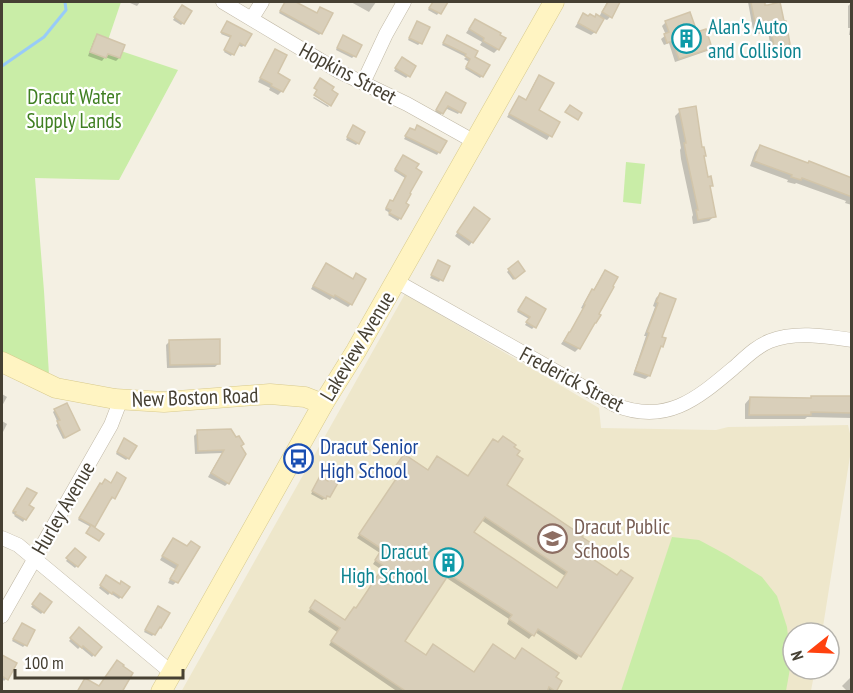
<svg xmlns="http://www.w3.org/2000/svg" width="853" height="693" viewBox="0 0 853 693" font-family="'PT Sans Narrow',sans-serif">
	<rect width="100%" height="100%" fill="#f4f0e3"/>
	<polygon fill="#eee7cb" points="405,294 599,408 601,428 716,430 728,427 848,425 851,438 851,450 822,633 793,633 793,669 815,669 811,691 181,692"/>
	<g fill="#c9eda7">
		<polygon points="2,2 121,2 106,46 178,70 119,180 35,178 44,291 49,375 2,354"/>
		<polygon points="626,162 645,164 641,204 623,202"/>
		<polygon points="672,537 699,540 727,555 762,577 777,596 787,627 791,663 786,691 621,691"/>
	</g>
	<g fill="#0003" fill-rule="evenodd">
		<polygon points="131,2 140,2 137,6 130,3"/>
		<polygon points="286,2 293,2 316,15 321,33 319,35 279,13"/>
		<polygon points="351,2 376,2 369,12"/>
		<polygon points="433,2 446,2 437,15 428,10"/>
		<polygon points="607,2 618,2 610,17 607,20 602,18 595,32 591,35 575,27 583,15 595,18 599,17"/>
		<polygon points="748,2 763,2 764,6 788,49 785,53 778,54 777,48 771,49 768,32 754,35"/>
		<polygon points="850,4 852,4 852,35 849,35 850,28 848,28 848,6"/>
		<polygon points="180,9 183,23 181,25 173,20"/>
		<polygon points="475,20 498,49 494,53 480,45 482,42 466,33"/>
		<polygon points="666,22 696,34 711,47 707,51 675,62 669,43 664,45 661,39 666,35 662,26"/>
		<polygon points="225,25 250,34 244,45 242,47 237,45 231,56 224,52 231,38 221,34"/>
		<polygon points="416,25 420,43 418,45 408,40"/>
		<polygon points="97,36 119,58 116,61 105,57 102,61 88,56 94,40"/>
		<polygon points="447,37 473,57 482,76 480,78 465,69 469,62 464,59 466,57 442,45"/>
		<polygon points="341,39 354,56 352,58 336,50"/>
		<polygon points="275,51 276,74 282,91 278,95 269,90 270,88 258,82 272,55"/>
		<polygon points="400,61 408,76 406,78 394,71"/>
		<polygon points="539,77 537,111 558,122 547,140 507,117 519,98 525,101 536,80"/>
		<polygon points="446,94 464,104 458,114 445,108 440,115 435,112"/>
		<polygon points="314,97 329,106 328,107 313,98"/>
		<polygon points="680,111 705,155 703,157 707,179 711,185 709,187 714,216 709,221 693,224 692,217 693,215 681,159 680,150 681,148 675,116"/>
		<polygon points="351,129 358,143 356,145 346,140"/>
		<polygon points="415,129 445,142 437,155 404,139 408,132 414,132"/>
		<polygon points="760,146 852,179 852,205 845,203 846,201 796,183 795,184 787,182 788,180 750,166 755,152"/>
		<polygon points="401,159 414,169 400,218 398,221 388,215 390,213 385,210 388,204 392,202 405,178 394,171"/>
		<polygon points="471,213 472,242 469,246 455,236"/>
		<polygon points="437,264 448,266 439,282 430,278"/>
		<polygon points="323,268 353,280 351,304 348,307 332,298 330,300 311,289"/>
		<polygon points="509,270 521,273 513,280 507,272"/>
		<polygon points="605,272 591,326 579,348 575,352 561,344 566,337 570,333 583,309 581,308 589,294 593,291 602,275"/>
		<polygon points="660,294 661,346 658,349 649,376 645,379 633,375 646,336 644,336 655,307 653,306 656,298"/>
		<polygon points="524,301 534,327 532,329 525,325 529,319 517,312"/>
		<polygon points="170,341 219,363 215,367 167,368 166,345"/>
		<polygon points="2,394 7,397 2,406"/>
		<polygon points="812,397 852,398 852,418 807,417 805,419 745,419 745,404 750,398 809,400"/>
		<polygon points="55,410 78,430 63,439 56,425 58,423 53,412"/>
		<polygon points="2,421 7,424 2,434"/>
		<polygon points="198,432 240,446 228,483 225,486 208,477 222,453 195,454 194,436"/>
		<polygon points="122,442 128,458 126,460 116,454"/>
		<path d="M401 459 427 471 434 461 467 478 505 485 588 557 616 576 631 579 576 660 535 632 529 639 507 624 509 619 445 577 403 641 425 656 433 646 474 673 515 660 554 678V692H398L329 645 337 632 308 612 312 606 344 621 350 612 354 609 355 610 382 570 373 564 380 553 357 538 396 480 390 476ZM481 520 565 576 556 589 472 533Z"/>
		<polygon points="115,476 121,485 113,498 111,500 110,499 92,528 102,534 97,540 87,534 91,527 78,520 98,487 110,484"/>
		<polygon points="320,478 328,482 329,496 322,500 311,494"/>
		<polygon points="25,492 27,506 31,508 23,522 14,516 15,515 12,513"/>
		<polygon points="170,543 187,548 176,582 173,585 168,583 175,569 160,560"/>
		<polygon points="75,550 84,557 75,568 66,561"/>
		<polygon points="105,579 121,597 119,599 110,593 108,595 99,588"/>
		<polygon points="39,597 50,603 41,614 31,607"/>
		<polygon points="156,610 160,627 152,636 144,632"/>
		<polygon points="20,627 25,645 23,647 12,641"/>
		<polygon points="79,629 100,647 92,657 80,647 78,649 69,641"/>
		<polygon points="3,658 6,679 4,681 2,679 2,659"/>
		<polygon points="852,676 852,692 848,692 842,686"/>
	</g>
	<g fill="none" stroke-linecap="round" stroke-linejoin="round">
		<polyline stroke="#98cbf8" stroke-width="3" points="2,66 44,37 66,10 65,2"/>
	</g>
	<g fill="#d9cfba" stroke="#d2c5aa" stroke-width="1.5" fill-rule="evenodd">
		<polygon points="285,2 296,2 317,13 320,7 333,13 322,34 280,11"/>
		<polygon points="433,2 448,2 441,14 429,8"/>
		<polygon points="608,2 620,2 612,18 602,12"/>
		<polygon points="753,2 765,2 765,5 768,5 780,2 784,21 786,21 790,44 789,44 790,50 781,52 780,45 774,46 771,30 757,32 751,3"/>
		<polygon points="182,5 192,11 184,24 174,17"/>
		<polygon points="690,12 697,32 706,29 712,48 679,59 672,41 667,43 664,34 669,32 665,21"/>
		<polygon points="583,13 588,16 590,14 595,17 596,14 604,19 596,33 578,23"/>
		<polygon points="475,19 501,33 500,35 506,38 499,50 483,41 484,38 469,29"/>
		<polygon points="227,21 252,34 245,46 240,43 234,55 224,50 231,36 221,32"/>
		<polygon points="417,21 430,27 422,44 409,38"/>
		<polygon points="97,34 125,45 120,58 108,54 106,58 90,52"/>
		<polygon points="343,35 362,45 356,57 337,48"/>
		<polygon points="447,35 478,51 475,57 490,65 483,77 466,67 470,59 465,56 466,54 443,43"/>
		<polygon points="275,49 287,55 278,73 290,80 283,92 271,86 272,84 260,78"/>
		<polygon points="402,57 416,66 410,77 395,68"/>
		<polygon points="539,75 554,83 539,110 560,122 552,137 509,114 519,96 526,100"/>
		<polygon points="320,78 334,87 332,90 338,94 331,106 314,95 317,90 314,88"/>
		<polygon points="446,92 466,103 461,113 448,106 443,114 436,110"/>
		<polygon points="570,105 582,113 578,120 565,112"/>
		<polygon points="696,106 702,147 704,147 706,156 704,156 708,177 711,176 713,186 710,186 716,217 698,220 696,210 698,210 686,154 684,143 686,143 679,109"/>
		<polygon points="353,125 365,132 359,144 347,137"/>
		<polygon points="417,125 447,141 440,153 405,136 410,128 415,130"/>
		<polygon points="760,145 808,163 809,161 852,178 852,197 802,178 801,180 791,177 792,175 754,161"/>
		<polygon points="403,155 419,164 416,168 422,172 410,193 411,194 406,203 409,205 401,219 389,213 391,210 386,208 390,200 393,201 406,176 395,169"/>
		<polygon points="474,207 490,219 473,243 457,232"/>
		<polygon points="438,260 450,266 443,281 431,275"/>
		<polygon points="518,261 525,271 515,279 508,269"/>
		<polygon points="326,263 353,279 356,273 366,279 352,305 335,295 334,297 313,286"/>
		<polygon points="605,270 618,277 613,286 614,287 599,314 601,315 596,323 595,323 580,349 564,341 569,332 570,332 585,305 584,304 592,289 594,290"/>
		<polygon points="660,293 676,299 662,337 666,338 663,347 661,346 650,376 635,371 649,333 647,332 658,303 656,302"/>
		<polygon points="526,297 546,309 536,328 526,322 530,317 518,310"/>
		<polygon points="220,339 220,364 170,365 169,340"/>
		<polygon points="811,396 852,396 852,413 811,412 811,415 749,415 750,397 811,398"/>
		<polygon points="67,403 80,430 65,438 57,421 60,420 54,409"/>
		<polygon points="231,429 236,437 239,436 244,444 241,446 246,454 229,484 211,473 224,450 198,451 197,430"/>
		<path d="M503 436 516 445 514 447 520 451 517 455 523 459 507 485 583 536 582 537 597 547 590 557 617 575 621 570 633 578 581 657 538 629 534 636 509 619 512 615 449 574 405 641 426 655 433 644 474 672 493 644 515 659 522 648 559 673 556 677 562 681 556 692 549 687 547 692H407L331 641 340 628 310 608 315 600 345 620 354 607 356 608 384 566 375 560 382 549 359 534 398 476 392 471 404 454 428 470 437 456 468 476 493 439 498 442ZM485 517 567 572 557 588 474 532Z"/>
		<polygon points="124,438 137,446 129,459 117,452"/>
		<polygon points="335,470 343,474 330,497 327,496 326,499 312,491 320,476 328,481"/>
		<polygon points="117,472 126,478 115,499 112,497 95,527 79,518 100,483 102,484 105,479 111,483"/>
		<polygon points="27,488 37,493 29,505 34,508 26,520 15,514 16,512 13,511"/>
		<polygon points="91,525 104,534 99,541 86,533"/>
		<polygon points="173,538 187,546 191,541 200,547 178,583 170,579 178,565 162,556"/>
		<polygon points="75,548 86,557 78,567 66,558"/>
		<polygon points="106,575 120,584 121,581 130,587 122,598 113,592 112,594 100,585"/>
		<polygon points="40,593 52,602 44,613 32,604"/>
		<polygon points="158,606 170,613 161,628 160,627 155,635 145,630"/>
		<polygon points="22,623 35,630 27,646 13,639"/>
		<polygon points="79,627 102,647 95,656 83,646 82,648 70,638"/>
		<polygon points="2,655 17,663 8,680 2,676"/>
		<polygon points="117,660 124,665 123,666 133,673 122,692 77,692 85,678 99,686"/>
	</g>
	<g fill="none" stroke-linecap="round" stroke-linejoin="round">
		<defs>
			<g id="street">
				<polyline points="223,2 340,72 407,104 475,142"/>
				<polyline points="252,18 262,2"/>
				<polyline points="363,83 386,34 404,2"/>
				<path d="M396 281 615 405C668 426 699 397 737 365 747 356 757 346 770 341 795 331 825 336 852 340"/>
				<polyline points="2,538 18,545 172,673"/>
				<polyline points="2,616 111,425 121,399"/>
			</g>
			<g id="secondary">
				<polyline points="2,362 56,388 115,399 164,402 270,394 305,397 323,404"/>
				<polyline points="161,692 323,404 356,351 554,2"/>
			</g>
		</defs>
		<use href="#street" stroke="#c0b8a5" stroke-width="15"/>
		<use href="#secondary" stroke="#d8ca8d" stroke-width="21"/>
		<use href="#street" stroke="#fff" stroke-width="14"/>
		<use href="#secondary" stroke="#fff4c2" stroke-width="20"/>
	</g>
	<defs>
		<symbol id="building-ring" viewBox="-11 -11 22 22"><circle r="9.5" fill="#fff" stroke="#0f9aa8" stroke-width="1.5"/><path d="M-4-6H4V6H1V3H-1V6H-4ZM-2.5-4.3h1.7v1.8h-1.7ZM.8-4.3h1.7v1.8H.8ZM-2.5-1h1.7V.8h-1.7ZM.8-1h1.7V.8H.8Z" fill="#0f9aa8"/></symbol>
		<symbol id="bus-ring" viewBox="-11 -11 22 22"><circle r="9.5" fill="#fff" stroke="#1a4fb4" stroke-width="1.5"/><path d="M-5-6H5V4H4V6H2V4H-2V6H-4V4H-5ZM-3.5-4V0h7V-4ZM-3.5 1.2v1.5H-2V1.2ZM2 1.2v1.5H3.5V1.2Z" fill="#1a4fb4"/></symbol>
		<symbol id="school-ring" viewBox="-11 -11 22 22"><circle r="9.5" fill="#fff" stroke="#8d6e63" stroke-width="1.5"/><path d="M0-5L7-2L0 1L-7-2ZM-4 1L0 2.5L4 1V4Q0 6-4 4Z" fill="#8d6e63"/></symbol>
	</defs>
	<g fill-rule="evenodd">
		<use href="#building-ring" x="670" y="22" width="33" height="33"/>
		<use href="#bus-ring" x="282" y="442" width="33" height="33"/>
		<use href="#school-ring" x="536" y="522" width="33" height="33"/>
		<use href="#building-ring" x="432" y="546" width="33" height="33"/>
	</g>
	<g text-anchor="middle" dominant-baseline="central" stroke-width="4.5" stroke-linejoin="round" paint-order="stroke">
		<g font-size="21" fill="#0d838f" stroke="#fff" text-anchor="start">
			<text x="708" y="26">Alan's Auto<tspan x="708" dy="24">and Collision</tspan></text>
			<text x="428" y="551" text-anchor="end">Dracut<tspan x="428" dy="24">High School</tspan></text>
		</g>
		<g font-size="21" fill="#464033" stroke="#fff">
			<text transform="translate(348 73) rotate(28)">Hopkins Street</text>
			<text transform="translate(357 346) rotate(-59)">Lakeview Avenue</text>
			<text transform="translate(572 379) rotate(28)">Frederick Street</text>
			<text transform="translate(195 397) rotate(-2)">New Boston Road</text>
			<text transform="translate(63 508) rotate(-60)">Hurley Avenue</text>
		</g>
		<g font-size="21" fill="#3e7e20" stroke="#fff">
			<text x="74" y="96">Dracut Water<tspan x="74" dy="24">Supply Lands</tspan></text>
		</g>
		<g font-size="21" fill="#164399" stroke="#fff" text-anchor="start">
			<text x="320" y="446">Dracut Senior<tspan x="320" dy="24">High School</tspan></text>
		</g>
		<g font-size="21" fill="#785e54" stroke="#fff" text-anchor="start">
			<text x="574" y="526">Dracut Public<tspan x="574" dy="24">Schools</tspan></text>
		</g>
	</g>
	<rect width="853" height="693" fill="none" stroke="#464033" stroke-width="6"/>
	<g transform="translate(811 651) rotate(252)"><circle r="28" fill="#ffffff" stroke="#b5b3ad" stroke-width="1.5"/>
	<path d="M0-4.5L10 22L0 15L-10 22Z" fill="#ff420f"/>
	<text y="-9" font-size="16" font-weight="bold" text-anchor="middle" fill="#464033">N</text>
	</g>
	<path d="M15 669v9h168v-9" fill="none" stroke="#464033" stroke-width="3"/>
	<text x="24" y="669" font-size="18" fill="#464033" stroke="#ffffff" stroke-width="4.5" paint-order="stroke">100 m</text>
</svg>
